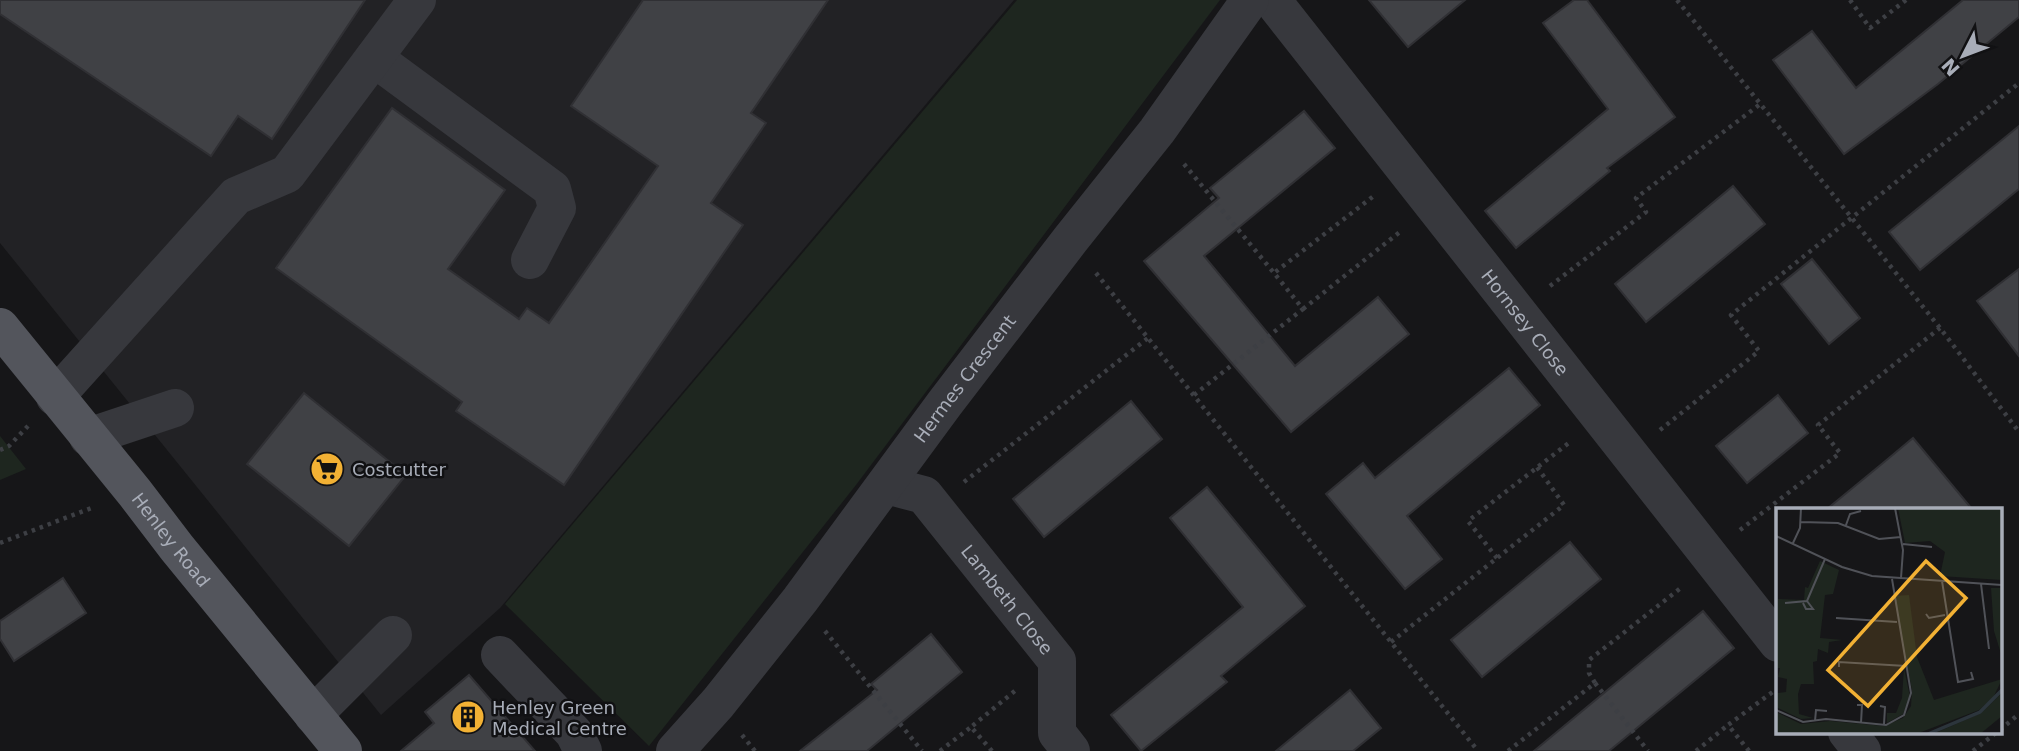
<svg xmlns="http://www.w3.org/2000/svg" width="2019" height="751" viewBox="0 0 2019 751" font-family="'DejaVu Sans',sans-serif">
	<rect width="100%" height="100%" fill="#161618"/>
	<polygon fill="#222225" points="0,0 1014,0 500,608 381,715 0,243"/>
	<g fill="#1e261f">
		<polygon points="1017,0 1220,0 856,485 649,746 505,604"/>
		<polygon points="0,436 26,469 0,480"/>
	</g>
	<g fill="#404145" stroke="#303034" stroke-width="2">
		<polygon points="0,0 365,0 272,139 238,116 211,156 0,14"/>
		<polygon points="643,0 828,0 751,113 766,123 711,203 743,225 564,485 456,411 462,402 276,268 392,108 505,190 448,269 519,319 527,308 549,323 658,166 571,106"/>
		<polygon points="1369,0 1465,0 1408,47"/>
		<polygon points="1574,0 1587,0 1675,117 1607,168 1610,171 1516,248 1485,211 1608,109 1543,23"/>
		<polygon points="1963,0 2019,0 2019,17 1938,84 1844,154 1773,60 1812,31 1856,88"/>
		<polygon points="1304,111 1335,148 1204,256 1295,366 1378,297 1409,334 1291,432 1144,261 1219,198 1210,188"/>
		<polygon points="2019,126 2019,189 1920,270 1889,232"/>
		<polygon points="1733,186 1765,224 1646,322 1615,284"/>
		<polygon points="1812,259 1860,318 1829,344 1781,284"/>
		<polygon points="2019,269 2019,356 1977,301"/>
		<polygon points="1509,368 1540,405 1407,516 1442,559 1405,589 1326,494 1363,463 1375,478"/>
		<polygon points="304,393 406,475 349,546 247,464"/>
		<polygon points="1778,395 1808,433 1747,483 1716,446"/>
		<polygon points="1131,401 1162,439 1044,537 1013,499"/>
		<polygon points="1913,438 1972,509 1827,509 1883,463"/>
		<polygon points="1207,487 1305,606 1221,676 1227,682 1141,751 1111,715 1243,607 1170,518"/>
		<polygon points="1570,542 1601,579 1482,677 1451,640"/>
		<polygon points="63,578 86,613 14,661 0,639 0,621"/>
		<polygon points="1703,611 1734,648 1609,751 1534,751"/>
		<polygon points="931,634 962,672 867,751 800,751 877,690 871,684"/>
		<polygon points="469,675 535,751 401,751 434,723 425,712"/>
		<polygon points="1350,690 1381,728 1353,751 1276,751"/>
	</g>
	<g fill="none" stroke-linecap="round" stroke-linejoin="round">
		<g stroke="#3d3f44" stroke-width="4.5" stroke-dasharray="3.5 5" stroke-linecap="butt">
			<polyline points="1677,0 1940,328 2019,432"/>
			<polyline points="1850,0 1870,28 1906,0"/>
			<polyline points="1184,164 1274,273"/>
			<polyline points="1096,273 1478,751"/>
			<polyline points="1550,286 1646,212 1636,198 1759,105"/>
			<polyline points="1303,309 1401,231"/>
			<polyline points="1194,395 1303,309 1274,273 1375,195"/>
			<polyline points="1660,430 1759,351 1731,315 2019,83"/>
			<polyline points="0,450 9,446 28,426"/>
			<polyline points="964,482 1148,338"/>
			<polyline points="1740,530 1840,453 1818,425 1940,328"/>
			<polyline points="0,543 94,507"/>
			<polyline points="1497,558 1468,521 1570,442"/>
			<polyline points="825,631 922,751"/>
			<polyline points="1391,642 1564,505 1537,467"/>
			<polyline points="1595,683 1648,751"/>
			<polyline points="2000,730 2019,714"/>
			<polyline points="742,735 755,751"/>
			<polyline points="940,751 971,727"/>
			<polyline points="992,751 971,727 1016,690"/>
			<polyline points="1508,751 1595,683 1589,673 1589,660 1682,587"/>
			<polyline points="1696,751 1728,725"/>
			<polyline points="1749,751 1728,725 1778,688"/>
			<polyline points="1973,751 1997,732"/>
		</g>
		<g stroke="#37383d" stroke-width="38">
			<path id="s1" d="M1272 0 1778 643"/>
			<polyline points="374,58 552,189 557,208 530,260"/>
			<polyline points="55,397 236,196 287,174 417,0"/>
			<polyline points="88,437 175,408"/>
			<path id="s2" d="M886 485 924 495 1057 661V733L1071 751"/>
			<polyline points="500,655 574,733 583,751"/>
			<polyline points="313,715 393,635"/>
			<polyline points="1847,732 1862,751"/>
			<path id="s3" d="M675 751 718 703 800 600 945 403 1070 240 1157 131 1250 0"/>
		</g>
		<path stroke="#53555c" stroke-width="38" id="s4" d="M0 327 135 493 177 548 343 751"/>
	</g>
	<defs>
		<symbol id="supermarket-disc" viewBox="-11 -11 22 22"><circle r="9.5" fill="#f2b134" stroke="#111113"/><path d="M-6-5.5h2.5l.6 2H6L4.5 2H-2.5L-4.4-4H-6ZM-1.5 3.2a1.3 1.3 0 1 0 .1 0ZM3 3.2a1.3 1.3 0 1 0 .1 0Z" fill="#111"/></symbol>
		<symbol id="building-disc" viewBox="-11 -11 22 22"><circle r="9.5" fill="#f2b134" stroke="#111113"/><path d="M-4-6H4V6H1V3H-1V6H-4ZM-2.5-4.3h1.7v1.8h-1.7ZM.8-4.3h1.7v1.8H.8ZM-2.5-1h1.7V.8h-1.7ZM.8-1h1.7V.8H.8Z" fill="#111"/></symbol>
	</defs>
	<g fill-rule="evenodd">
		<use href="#supermarket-disc" x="308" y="450" width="38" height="38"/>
		<use href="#building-disc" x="449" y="698" width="38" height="38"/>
	</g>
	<g text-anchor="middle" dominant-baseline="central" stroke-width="5" stroke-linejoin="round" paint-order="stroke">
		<g font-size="18" fill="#a8adb8" stroke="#111113">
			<text stroke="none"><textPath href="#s1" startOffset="410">Hornsey Close</textPath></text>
			<text stroke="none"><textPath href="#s3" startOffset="472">Hermes Crescent</textPath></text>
			<text stroke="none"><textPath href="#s4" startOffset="273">Henley Road</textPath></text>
			<text stroke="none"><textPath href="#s2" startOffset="173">Lambeth Close</textPath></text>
		</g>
		<g font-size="18" fill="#a8adb8" stroke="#111113" text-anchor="start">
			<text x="352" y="469">Costcutter</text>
			<text x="492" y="707">Henley Green<tspan x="492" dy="21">Medical Centre</tspan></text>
		</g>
	</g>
	<g transform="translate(1776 508)">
		<rect width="226" height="226" fill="#161618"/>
		<path d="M122 0H226V72L164 68 169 44 154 33 129 35ZM44 53 63 62 57 86 49 87 44 130 66 132 53 134 52 145 42 141 41 153 37 154 38 176H25L22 186 23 206 37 210 25 211 0 199 1 185 10 184 11 171 2 169 4 160H0L2 91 28 92 29 79 32 80ZM215 80H226V149L218 123ZM133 87 141 149 158 192 226 171 217 190 203 202 140 226H0V204L25 216 54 213 108 218 127 210 135 198 136 182 118 88ZM128 160 134 189 127 206 111 215V205H120L126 190ZM226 185V208L204 226H157L205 205Z" fill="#1e261f"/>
		<path fill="none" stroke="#2c353c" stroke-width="3.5" d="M152 226 204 204 226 182"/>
		<path fill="none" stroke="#505258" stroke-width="2" d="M119 0 127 42 125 70M25 14 62 15 103 31 125 29M70 17 74 6 85 3M0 28 66 59 96 68 226 77M17 35 24 20 25 0M127 36 156 39M166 73 182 174 197 171 195 164M205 76 213 141M9 95 31 93 49 51M27 95 30 101H37L31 93M150 106 153 110 169 107M60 110 121 114M63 159V154L130 158M81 197H86L85 215M104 198 109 199 108 216M0 202 27 214 50 211 110 217 128 207 135 185 116 71M39 213 40 202 51 203"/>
		<path fill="#f2b134" fill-opacity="0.15" stroke="#f2b134" stroke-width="3.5" d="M150 53 190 90 92 198 52 162Z"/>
		<rect width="226" height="226" fill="none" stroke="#a8adb8" stroke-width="3.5"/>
	</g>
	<g transform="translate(1963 56) rotate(228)" stroke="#111113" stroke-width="5" paint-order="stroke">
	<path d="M0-5L12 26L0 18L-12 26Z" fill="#a8adb8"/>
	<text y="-10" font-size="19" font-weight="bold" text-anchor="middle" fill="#a8adb8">N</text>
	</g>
</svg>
